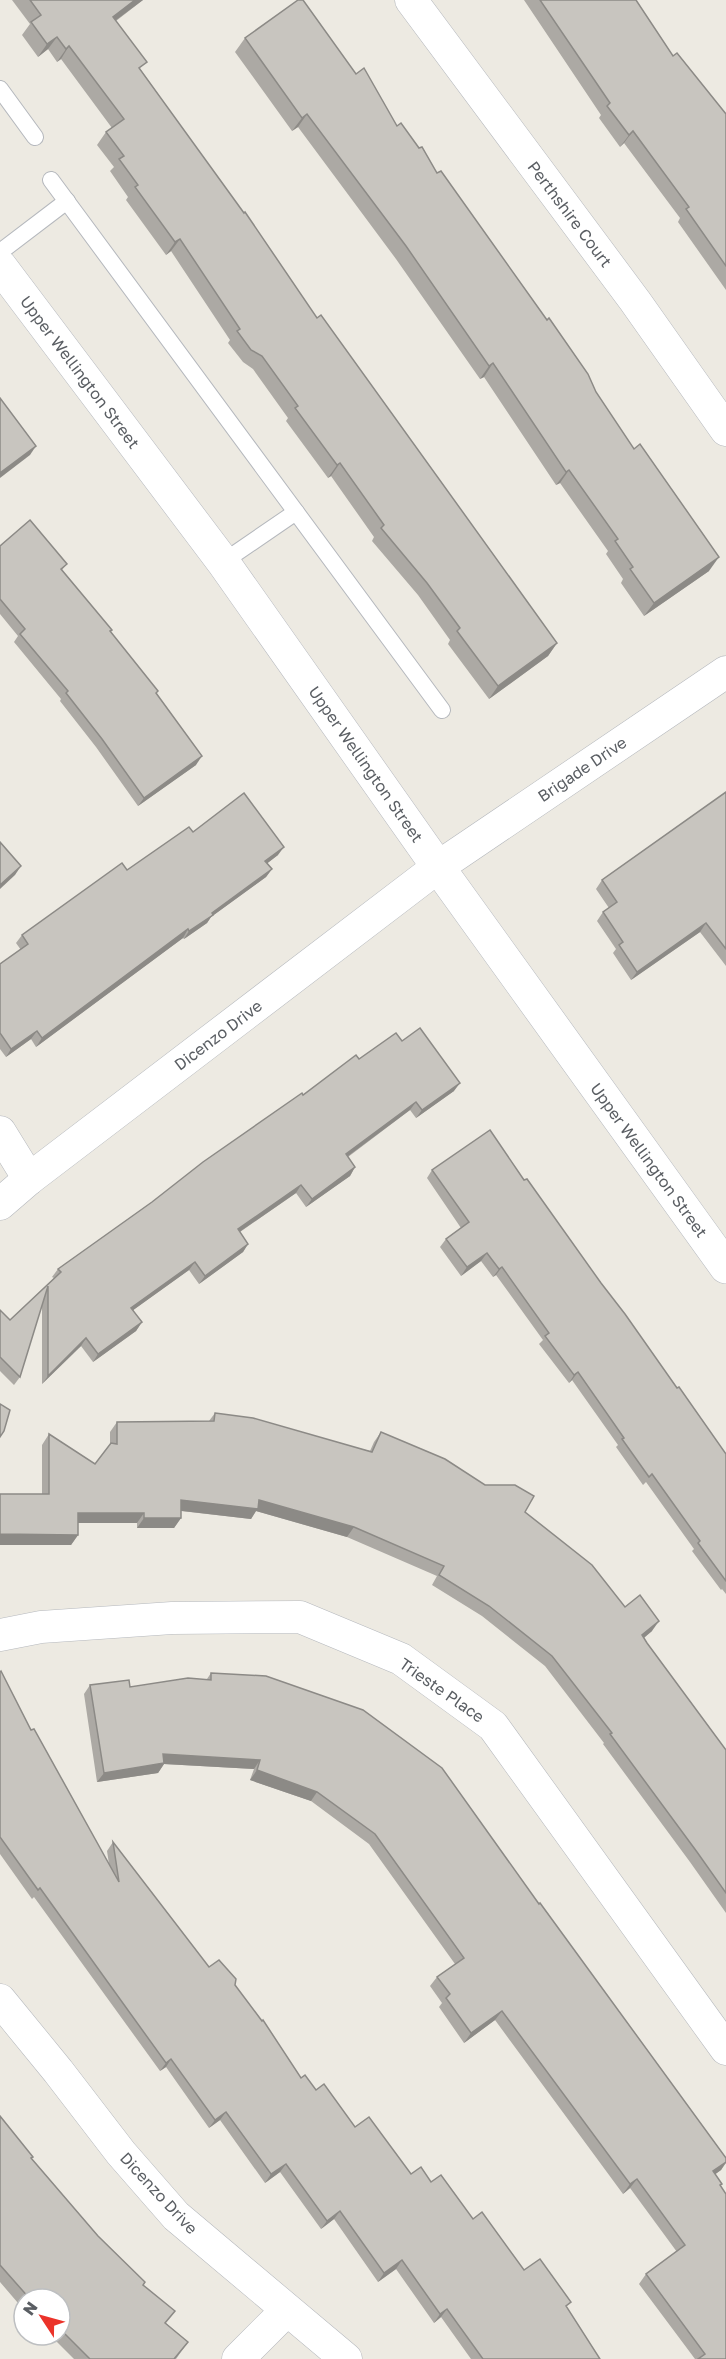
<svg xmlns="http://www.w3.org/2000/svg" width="726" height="2359" viewBox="0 0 726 2359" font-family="'Golos Text',sans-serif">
	<rect width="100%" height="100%" fill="#edeae2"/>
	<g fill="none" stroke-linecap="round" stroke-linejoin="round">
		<defs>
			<g id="lane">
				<polyline points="0,89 35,137"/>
				<polyline points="51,180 442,710"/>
				<polyline points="0,252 67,201"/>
				<polyline points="223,562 296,512"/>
			</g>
			<g id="street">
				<polyline points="411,0 635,301 726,430"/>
				<polyline points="0,1132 29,1179"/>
				<polyline points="0,1204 29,1179 438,867 726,672"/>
				<polyline points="0,1635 41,1627 172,1618 300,1617 401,1659 493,1726 726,2049"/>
				<polyline points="0,2000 58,2071 121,2153 176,2216 346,2359"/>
				<polyline points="238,2359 286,2311"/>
			</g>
			<polyline id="secondary" points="0,266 223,562 438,867 726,1267"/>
		</defs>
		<use href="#lane" stroke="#b5b8bd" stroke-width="18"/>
		<use href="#street" stroke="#b5b8bd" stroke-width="33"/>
		<use href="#secondary" stroke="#b6b9bf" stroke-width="34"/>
		<use href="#lane" stroke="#fff" stroke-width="16"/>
		<use href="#street" stroke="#fff" stroke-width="32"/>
		<use href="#secondary" stroke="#fff" stroke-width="33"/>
	</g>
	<g fill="#aca9a4">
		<polygon points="12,0 143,0 116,21 141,70 317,318 557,643 548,656 489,699 448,644 450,640 418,595 372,541 374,537 331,476 328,478 286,421 288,418 253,369 243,362 228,343 230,340 171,251 166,255 126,200 128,197 110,171 114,167 97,145 106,132 112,128 61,59 57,62 48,49 38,57 22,35 30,24"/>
		<polygon points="524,0 636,0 673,56 726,114 726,290 678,222 680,218 624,143 620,147 599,118 601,115"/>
		<polygon points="245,38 356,74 397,126 437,173 596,392 709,571 644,616 621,583 623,579 606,554 608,551 560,483 556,485 484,377 480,379 396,259 298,127 292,131 235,52"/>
		<polygon points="0,546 67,564 62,570 112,630 111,632 156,694 196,765 138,806 96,747 60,701 61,699 14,642 18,636 0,614"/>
		<polygon points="726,792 726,966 700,932 631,980 613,953 616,949 597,921 603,912 609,908 596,889 602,880"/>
		<polygon points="193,832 278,855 267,863 272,869 266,877 211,917 207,923 184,939 183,938 36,1047 31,1039 6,1057 0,1049 0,964 21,950 16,943 22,935 127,870"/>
		<polygon points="402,1041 454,1091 416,1118 410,1110 348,1157 355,1167 350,1176 306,1207 296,1193 240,1232 248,1244 243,1252 199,1284 189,1270 133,1310 142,1322 136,1331 93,1362 81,1346 42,1384 42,1305 20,1377 14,1385 0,1371 0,1310 10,1320 54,1278 52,1277 58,1269 303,1095 359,1059"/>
		<polygon points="432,1170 524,1180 726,1454 726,1594 722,1589 721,1590 692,1551 694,1549 646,1482 643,1485 616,1447 618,1445 572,1380 569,1383 539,1344 543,1340 496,1275 493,1277 481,1261 461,1276 440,1247 446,1239 461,1228 427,1178"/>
		<polygon points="215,1413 370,1451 374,1442 381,1432 525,1512 625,1607 652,1631 644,1638 647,1643 726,1750 726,1913 690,1862 603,1744 604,1743 545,1666 482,1616 432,1585 437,1576 347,1537 256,1511 251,1519 181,1511 181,1518 174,1528 137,1528 137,1523 78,1523 78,1535 71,1545 0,1545 0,1494 42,1494 42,1445 49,1434 95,1464 110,1445 110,1432 117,1422 209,1421"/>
		<polygon points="0,1672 31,1730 109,1864 107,1851 113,1842 209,1967 235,1985 301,2078 316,2090 355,2127 411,2174 431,2182 473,2219 524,2270 567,2308 600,2359 471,2359 441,2317 434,2323 396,2269 378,2282 334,2219 321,2229 280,2172 265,2183 220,2120 209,2128 166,2067 160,2071 34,1897 32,1899 0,1854"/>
		<polygon points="211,1673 539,1904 726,2158 726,2163 721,2170 715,2174 722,2184 720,2186 726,2359 695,2359 639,2284 646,2274 677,2252 630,2188 623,2194 495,2020 464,2043 439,2007 442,2003 430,1986 437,1977 455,1964 369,1844 311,1801 250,1780 254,1769 164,1764 158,1773 97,1782 84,1694 90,1685 130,1687 207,1679"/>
		<polygon points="0,2116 32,2159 98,2236 145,2282 143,2285 166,2323 188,2342 176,2359 74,2359 50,2335 60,2335 60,2299 24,2299 24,2310 0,2282"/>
	</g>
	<g fill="#8c8a86">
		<polygon points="135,0 143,0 104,29 113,17"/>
		<polygon points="57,37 48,49 38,57 47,44"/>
		<polygon points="69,46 61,59 57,62 66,49"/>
		<polygon points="307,114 298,127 292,131 302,118"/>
		<polygon points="633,131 624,143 620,147 629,135"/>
		<polygon points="180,239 171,251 166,255 175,242"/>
		<polygon points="493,363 484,377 480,379 489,366"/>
		<polygon points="36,446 30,455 0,478 0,473"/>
		<polygon points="340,463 331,476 328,478 337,465"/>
		<polygon points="569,470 560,483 556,485 566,472"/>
		<polygon points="719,557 709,571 644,616 654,603"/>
		<polygon points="557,643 548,656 489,699 498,686"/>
		<polygon points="202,756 196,765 138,806 144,798"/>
		<polygon points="284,847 278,855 260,869 265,861"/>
		<polygon points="21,866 15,875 0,889 0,885"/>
		<polygon points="272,869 266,877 211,917 207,923 184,939 189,931 212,913"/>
		<polygon points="706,923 700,932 631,980 637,972"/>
		<polygon points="188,929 183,938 36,1047 42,1038"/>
		<polygon points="37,1031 31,1039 6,1057 11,1049"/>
		<polygon points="460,1083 454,1091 416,1118 422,1110"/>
		<polygon points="416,1102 410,1110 340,1162 346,1154"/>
		<polygon points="355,1167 350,1176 306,1207 312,1199"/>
		<polygon points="301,1185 296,1193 232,1237 238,1229"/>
		<polygon points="248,1244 243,1252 199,1284 205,1276"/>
		<polygon points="487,1253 481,1261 461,1276 467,1267"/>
		<polygon points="195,1262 189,1270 125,1316 131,1308"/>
		<polygon points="502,1267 496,1275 493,1277 499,1269"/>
		<polygon points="142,1322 136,1331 93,1362 98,1354"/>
		<polygon points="86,1338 81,1346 42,1384 48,1376"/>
		<polygon points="578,1372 572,1380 569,1383 574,1375"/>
		<polygon points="181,1500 259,1500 354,1527 347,1537 256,1511 251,1519 174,1510"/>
		<polygon points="78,1513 144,1513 137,1523 71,1523"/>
		<polygon points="144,1518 181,1518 174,1528 137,1528"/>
		<polygon points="0,1534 78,1535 71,1545 0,1545"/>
		<polygon points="659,1621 652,1631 635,1645 642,1635"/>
		<polygon points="163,1754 260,1760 254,1769 164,1764 158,1773 97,1782 104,1773"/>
		<polygon points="257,1770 317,1792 311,1801 250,1780"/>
		<polygon points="502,2011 495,2020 464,2043 471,2033"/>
		<polygon points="171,2059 166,2067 160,2071 166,2063"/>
		<polygon points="226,2112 220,2120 209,2128 215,2120"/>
		<polygon points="726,2162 721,2170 706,2181 713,2171"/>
		<polygon points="286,2164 280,2172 265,2183 271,2174"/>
		<polygon points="637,2179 630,2188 623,2194 630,2184"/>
		<polygon points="340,2211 334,2219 321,2229 327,2221"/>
		<polygon points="402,2260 396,2269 378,2282 384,2273"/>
		<polygon points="447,2309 441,2317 434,2323 440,2314"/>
	</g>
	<g fill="#c8c5bf" stroke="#8c8a86" stroke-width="1.5">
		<polygon points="30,0 135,0 113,17 147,62 139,68 244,213 245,212 317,318 321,315 557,643 498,686 457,631 460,628 427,583 381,528 384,525 340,463 337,465 295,408 298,406 262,356 251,350 237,331 240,329 180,239 175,242 135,187 138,185 119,159 124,156 106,132 124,119 69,46 66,49 57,37 47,44 31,22 41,15"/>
		<polygon points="298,0 303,0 356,74 364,68 397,126 401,123 419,148 422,147 437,173 441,171 547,320 549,318 588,374 596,392 634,449 640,444 719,557 654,603 630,569 633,567 615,541 618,539 569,470 566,472 493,363 489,366 406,246 307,114 302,118 245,38"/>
		<polygon points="540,0 636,0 673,56 677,53 726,114 726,266 686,209 689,207 633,131 629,135 607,106 610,103"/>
		<polygon points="0,398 36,446 0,473"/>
		<polygon points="30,520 67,564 61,569 112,630 110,631 158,691 156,693 202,756 144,798 102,739 66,693 68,691 20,634 25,629 0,599 0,546"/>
		<polygon points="726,792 726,949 706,923 637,972 619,945 623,942 603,912 617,902 602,880"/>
		<polygon points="244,793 284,847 265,861 272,869 212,913 213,915 189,931 188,929 42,1038 37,1031 11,1049 0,1033 0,964 28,944 22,935 122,863 127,870 189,827 193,832"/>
		<polygon points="0,842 21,866 0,885"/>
		<polygon points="420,1028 460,1083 422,1110 416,1102 346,1154 355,1167 312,1199 301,1185 238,1229 248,1244 205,1276 195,1262 131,1308 142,1322 98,1354 86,1338 48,1376 48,1286 20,1377 0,1357 0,1310 10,1320 61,1272 58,1269 152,1202 203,1162 302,1093 303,1095 356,1055 359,1059 396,1033 402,1041"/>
		<polygon points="490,1130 524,1180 527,1179 601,1283 625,1314 677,1388 679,1387 726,1454 726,1581 698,1543 700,1541 652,1474 649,1477 622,1439 624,1438 578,1372 574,1375 545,1336 549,1333 502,1267 499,1269 487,1253 467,1267 446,1239 469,1222 432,1170"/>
		<polygon points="0,1404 10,1410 4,1431 0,1437"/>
		<polygon points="215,1413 253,1418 372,1452 381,1432 445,1459 485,1485 515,1485 534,1496 525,1512 592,1565 625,1607 640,1595 659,1621 642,1635 647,1643 726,1750 726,1893 697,1852 610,1734 612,1733 552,1656 489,1606 439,1575 444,1566 354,1527 259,1500 258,1509 181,1500 181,1518 144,1518 144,1513 78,1513 78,1535 0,1534 0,1494 49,1494 49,1434 95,1464 111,1443 117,1444 117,1422 214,1421"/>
		<polygon points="1,1671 31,1730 34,1729 119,1882 113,1842 209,1967 219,1960 236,1979 235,1985 262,2021 263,2020 301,2078 305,2075 316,2090 324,2084 355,2127 369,2117 411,2174 421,2167 431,2182 441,2175 473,2219 482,2212 524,2270 540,2259 571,2302 566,2306 600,2359 483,2359 447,2309 440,2314 402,2260 384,2273 340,2211 327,2221 286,2164 271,2174 226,2112 215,2120 171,2059 166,2063 40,1888 38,1890 0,1837 0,1672"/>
		<polygon points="211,1673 266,1676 363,1710 442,1768 539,1904 540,1903 726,2158 726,2162 713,2171 722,2184 720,2185 726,2194 726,2359 698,2359 705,2354 646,2274 685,2245 637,2179 630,2184 502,2011 471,2033 446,1998 450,1994 437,1977 464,1958 375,1834 317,1792 257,1770 260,1760 163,1754 164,1763 104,1773 90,1685 129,1680 130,1687 188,1678 211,1680"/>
		<polygon points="0,2116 33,2157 31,2158 98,2236 145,2282 143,2285 175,2311 165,2323 188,2342 174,2359 90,2359 60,2329 60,2299 30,2299 0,2265"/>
	</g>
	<g text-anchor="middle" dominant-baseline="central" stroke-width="4.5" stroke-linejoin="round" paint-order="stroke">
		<g font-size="16" fill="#5a5e63" stroke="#fff">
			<text transform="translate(570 214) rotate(53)">Perthshire Court</text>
			<text transform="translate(80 372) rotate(53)">Upper Wellington Street</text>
			<text transform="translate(366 764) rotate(55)">Upper Wellington Street</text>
			<text transform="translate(582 769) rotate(-34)">Brigade Drive</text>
			<text transform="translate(218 1035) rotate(-37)">Dicenzo Drive</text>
			<text transform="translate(649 1160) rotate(54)">Upper Wellington Street</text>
			<text transform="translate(442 1690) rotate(35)">Trieste Place</text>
			<text transform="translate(159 2193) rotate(47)">Dicenzo Drive</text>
		</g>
	</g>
	<g transform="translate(42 2317) rotate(306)"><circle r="28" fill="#ffffff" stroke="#bdbfc1" stroke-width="1.5"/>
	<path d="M0-4.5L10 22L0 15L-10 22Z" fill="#eb332a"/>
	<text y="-9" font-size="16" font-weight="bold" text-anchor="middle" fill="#5a5e63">N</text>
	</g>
</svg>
